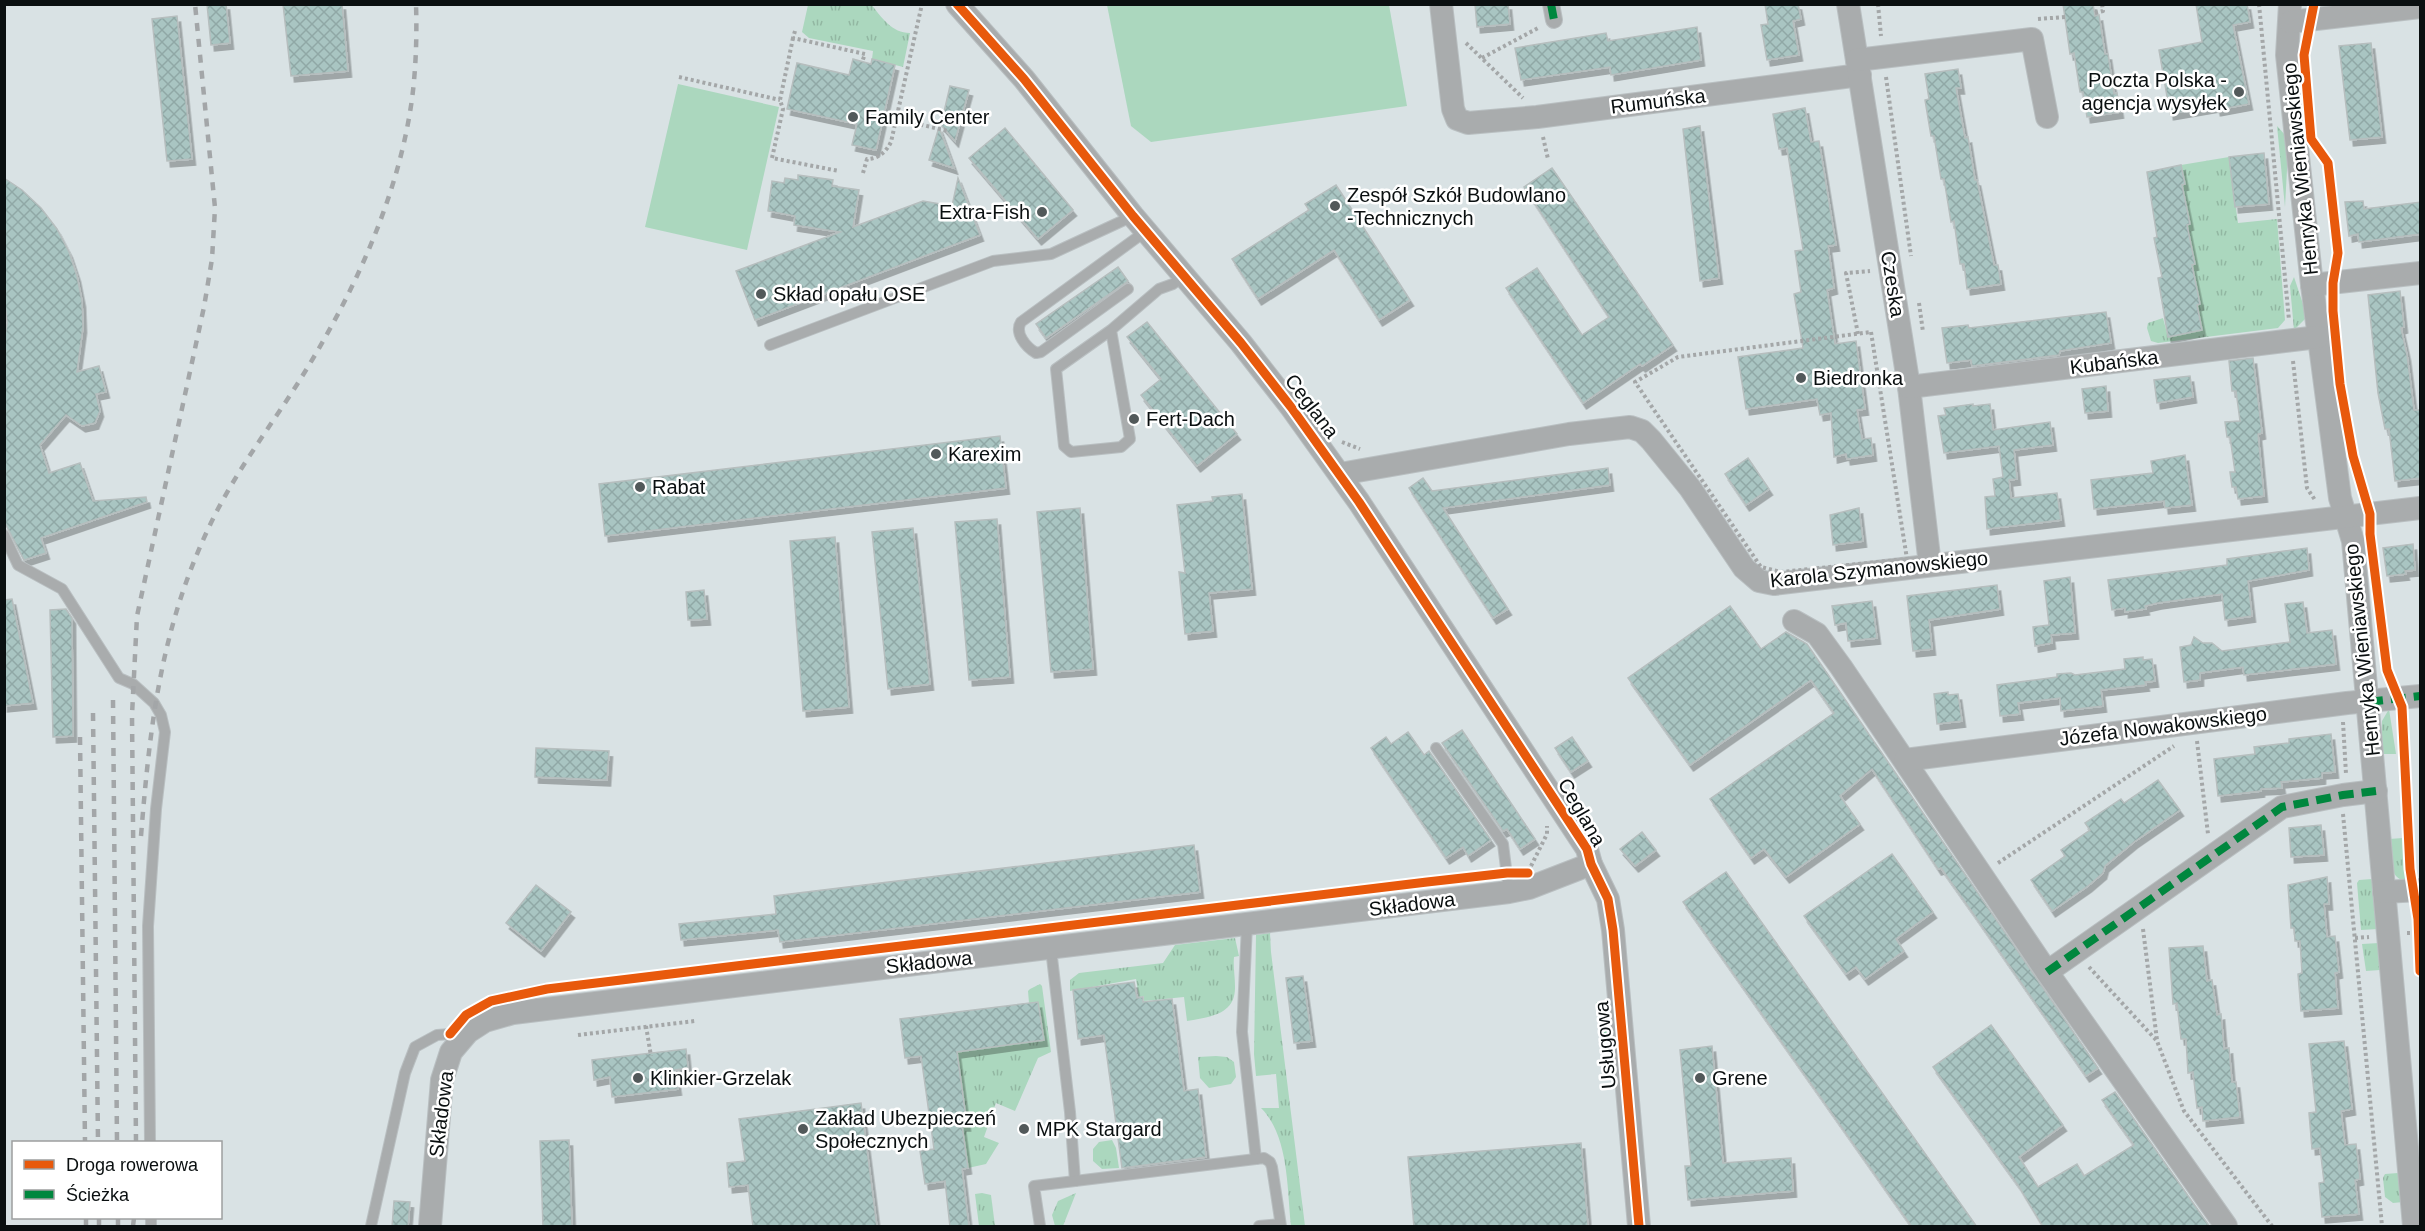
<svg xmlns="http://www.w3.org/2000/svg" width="2425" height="1231" viewBox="0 0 2425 1231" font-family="Arial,sans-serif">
	<defs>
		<pattern id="grass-tufts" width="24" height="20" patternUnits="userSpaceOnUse" patternTransform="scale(1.5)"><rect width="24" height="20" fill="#abd7be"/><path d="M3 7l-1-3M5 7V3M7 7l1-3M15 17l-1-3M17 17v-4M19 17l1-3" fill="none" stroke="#92b7a2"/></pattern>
		<pattern id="building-cross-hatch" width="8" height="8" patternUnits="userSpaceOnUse" patternTransform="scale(1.5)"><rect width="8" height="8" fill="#a9c5c2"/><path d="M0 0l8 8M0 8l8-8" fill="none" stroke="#90a8a6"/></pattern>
		<filter id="shadow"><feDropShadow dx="3.5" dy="6" stdDeviation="0" flood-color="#0004"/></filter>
	</defs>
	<rect width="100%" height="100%" fill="#d9e2e4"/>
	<g fill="url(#grass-tufts)">
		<path d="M871 4C882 18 892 33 910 33L903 67 872 59 873 51 809 38 802 32 808 5Z"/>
		<polygon points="2277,126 2286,136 2288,151 2285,207"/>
		<polygon points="2229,157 2238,223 2277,219 2285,320 2278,328 2158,343 2151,341 2147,328 2148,323 2163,318 2168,337 2202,330 2197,305 2200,303 2192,265 2195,264 2187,225 2190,224 2182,185 2185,184 2181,165"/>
		<polygon points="2294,277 2305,310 2306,318 2294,330 2290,286"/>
		<polygon points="2389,709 2396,754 2382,754 2382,721"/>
		<path d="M2403 838 2407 882C2387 878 2390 854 2389 839Z"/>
		<polygon points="2372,879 2374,884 2378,929 2361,930 2357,883 2359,880"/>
		<path d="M1270 933 1271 952 1305 1226H1291C1287 1189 1289 1136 1261 1108H1279L1276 1074 1256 1076 1254 1054 1256 935Z"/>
		<path d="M1235 938 1239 956 1234 957C1233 966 1235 976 1235 986 1236 1015 1210 1017 1187 1021L1184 997 1144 1001V996L1139 997 1136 979 1070 991V980L1079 973 1163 963 1175 945Z"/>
		<polygon points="2379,943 2380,970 2366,971 2362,944"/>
		<polygon points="1040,984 1042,986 1051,1052 1038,1058 1015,1111 996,1103 984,1137 999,1143 986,1164 968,1168 962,1125 967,1124 957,1052 1043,1040 1038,1002 1029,1003 1028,991 1030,989"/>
		<polygon points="1216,1056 1227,1057 1234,1062 1236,1077 1231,1084 1209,1088 1200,1078 1198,1057"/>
		<polygon points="1112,1140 1116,1148 1119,1168 1102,1169 1093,1161 1093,1149 1099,1142"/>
		<polygon points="2398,1173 2403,1202 2393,1203 2385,1197 2383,1178 2385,1174"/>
		<polygon points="982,1193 991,1195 995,1226 979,1226 975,1194"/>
		<polygon points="1076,1193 1063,1226 1055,1226 1052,1215 1058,1201"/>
	</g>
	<g fill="#abd7be">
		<polygon points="1107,5 1389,5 1407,106 1151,142 1131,126"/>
		<polygon points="678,84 779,107 747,250 645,227"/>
	</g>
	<g fill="url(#building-cross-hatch)" stroke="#b6bebe" stroke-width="1.5" filter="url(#shadow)">
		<polygon points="207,4 226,4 230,43 211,45"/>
		<polygon points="283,4 342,4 348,71 291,76"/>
		<polygon points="1475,4 1508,4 1510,24 1477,27"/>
		<polygon points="1765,4 1798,4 1801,19 1793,21 1799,55 1767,60 1761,25 1768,24"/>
		<polygon points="2063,4 2093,4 2095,16 2099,15 2105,54 2108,54 2114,94 2117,93 2120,112 2087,117 2083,92 2080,92 2074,53 2070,54"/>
		<polygon points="2196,4 2247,4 2250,22 2233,25 2249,104 2217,110 2216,106 2170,114 2159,50 2202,42"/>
		<polygon points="177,16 192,159 167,161 152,19"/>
		<polygon points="1697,27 1701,60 1611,75 1610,67 1521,80 1515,48 1606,33 1608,41"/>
		<polygon points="2371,43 2382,137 2350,140 2339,46"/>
		<polygon points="853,59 871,64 872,59 895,65 876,150 852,145 857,124 787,109 797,63 849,75"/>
		<polygon points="1958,69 1961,88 1956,88 1965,138 1968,137 1975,180 1977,180 1994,265 1998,265 2001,284 1967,289 1964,264 1960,264 1954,221 1951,222 1944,179 1941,179 1934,136 1931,136 1925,100 1929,99 1925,74"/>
		<polygon points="950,86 969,90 955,141 941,125"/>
		<polygon points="1805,108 1811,142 1819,141 1836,245 1828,246 1834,288 1827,290 1835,344 1856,341 1865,409 1857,410 1862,439 1871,438 1873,455 1847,459 1846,454 1834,457 1831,413 1820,415 1817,399 1746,409 1738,357 1803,348 1794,294 1801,292 1795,251 1803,250 1787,148 1779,149 1773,114"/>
		<polygon points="1700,126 1719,278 1700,281 1683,129"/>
		<polygon points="939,127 954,168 929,160"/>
		<polygon points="1005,128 1073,210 1038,239 969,158"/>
		<polygon points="2264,153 2269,204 2235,207 2229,157"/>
		<polygon points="2181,165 2185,184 2182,185 2190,224 2187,225 2195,264 2192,265 2200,304 2197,305 2202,330 2168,337 2158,278 2162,277 2154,238 2157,237 2147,172"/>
		<polygon points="1552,168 1673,345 1642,366 1640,364 1583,403 1506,288 1537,268 1582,335 1609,317 1524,187"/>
		<polygon points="798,175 833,180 832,186 859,190 853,227 923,201 952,206 958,178 980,235 755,320 736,271 840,232 794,225 795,216 768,211 772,181 784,183 785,178 798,180"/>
		<polygon points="4,178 22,190 41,208 57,229 69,252 77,276 82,301 83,327 77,372 99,366 106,392 96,394 100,411 95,423 82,426 66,415 40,445 49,473 80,463 93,501 146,497 147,502 41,538 46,553 24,560 4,521 4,340 7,323 4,294"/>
		<polygon points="1336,185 1410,300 1379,320 1334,250 1258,299 1232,259 1309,210 1305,204"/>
		<polygon points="2363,201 2364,209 2421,202 2421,234 2359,242 2358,234 2349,236 2345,202"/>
		<polygon points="1118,267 1128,281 1046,338 1036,324"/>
		<polygon points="2400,291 2404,327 2401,328 2407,355 2414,410 2421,410 2421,478 2395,481 2389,429 2385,429 2378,393 2368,295"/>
		<polygon points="2106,312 2111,343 2060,351 2059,355 1972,366 1971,360 1947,363 1942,328 1968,325 1969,328"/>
		<polygon points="1147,322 1237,434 1197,466 1141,395 1161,379 1127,337"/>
		<polygon points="2253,358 2262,433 2258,434 2264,496 2238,499 2236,487 2232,487 2230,472 2235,472 2230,437 2227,437 2225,422 2240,421 2236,391 2232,391 2229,361"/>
		<polygon points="2190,376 2193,397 2157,403 2154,380"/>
		<polygon points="2106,386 2108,411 2085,413 2082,389"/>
		<polygon points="1973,404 1973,406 1990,404 1993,430 2050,422 2053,445 2014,450 2017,479 2009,480 2011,498 2057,493 2061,520 1987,529 1985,497 1995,496 1993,479 2003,477 1999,446 1944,453 1938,416 1946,415 1944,408"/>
		<polygon points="1000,436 1006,488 605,536 599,484"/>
		<polygon points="2185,455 2192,505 2165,508 2164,501 2094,509 2091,480 2153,473 2151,461"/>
		<polygon points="1748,458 1769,489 1746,505 1725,474"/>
		<polygon points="1608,468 1610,485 1443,508 1508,609 1493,618 1409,488 1423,478 1432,491"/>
		<polygon points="1242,494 1252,589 1209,593 1213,631 1185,634 1179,572 1185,573 1177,505 1213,501 1212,497"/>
		<polygon points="1080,508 1093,669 1051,672 1037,512"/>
		<polygon points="1859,508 1863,541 1833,545 1830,515"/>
		<polygon points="997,519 1010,677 969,680 955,522"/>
		<polygon points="913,528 930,684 888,689 872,532"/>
		<polygon points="835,537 849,707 803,711 790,541"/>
		<polygon points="2413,544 2415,570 2405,571 2406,574 2387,576 2383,548"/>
		<polygon points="2307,548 2309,570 2248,581 2252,616 2225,620 2222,594 2158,603 2145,606 2146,609 2125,612 2125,608 2112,610 2108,580 2227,565 2227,559"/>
		<polygon points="2070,577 2075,633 2051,635 2052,643 2035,646 2033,627 2049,625 2044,581"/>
		<polygon points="1997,585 2000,609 1929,620 1932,649 1913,651 1907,596"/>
		<polygon points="704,590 707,619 688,620 686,592"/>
		<polygon points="12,599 33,703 4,706 4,600"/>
		<polygon points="1872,601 1877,638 1848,641 1846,623 1835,625 1832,606"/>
		<polygon points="2303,602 2307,633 2332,630 2336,664 2244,675 2243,667 2200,673 2200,680 2184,682 2180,647 2191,645 2194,637 2203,643 2212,643 2222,651 2290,642 2285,604"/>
		<polygon points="1730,606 1761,649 1786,632 1807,644 2098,1068 2086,1076 1970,909 1941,868 1938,869 1872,769 1840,796 1860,824 1786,877 1764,849 1751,858 1710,799 1834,713 1811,680 1690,765 1628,678"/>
		<polygon points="66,609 72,618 73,736 53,737 50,610"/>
		<polygon points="2143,657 2143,660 2152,659 2155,681 2145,682 2146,685 2101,690 2103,706 2061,711 2060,698 2018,703 2020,714 2000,716 1997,685 2057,677 2057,674 2071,673 2075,675 2125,669 2124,659"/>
		<polygon points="1948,692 1948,695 1958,694 1962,721 1937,724 1934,694"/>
		<polygon points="1462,730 1535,839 1520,849 1507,829 1503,831 1442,743"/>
		<polygon points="1408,732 1424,755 1429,751 1491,840 1468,856 1463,847 1446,858 1371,748 1386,737 1391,744"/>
		<polygon points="2331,734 2335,772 2322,773 2322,778 2281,782 2282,788 2261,789 2261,791 2218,796 2214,759 2255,754 2254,747 2289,743 2289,739"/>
		<polygon points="1572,737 1588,761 1571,772 1555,748"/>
		<polygon points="536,748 609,751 607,780 535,777"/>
		<polygon points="2158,780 2180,810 2134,842 2105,866 2103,873 2088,886 2052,911 2031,880 2065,856 2061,850 2090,830 2085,823 2121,799 2124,803"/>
		<polygon points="2321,825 2324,855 2291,857 2289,828"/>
		<polygon points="1642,832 1656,850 1635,866 1620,849"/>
		<polygon points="1194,845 1200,892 780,942 778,930 681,940 679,924 776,914 774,896"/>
		<polygon points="1892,854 1933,912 1896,939 1904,951 1865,979 1856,967 1846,974 1804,916"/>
		<polygon points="1726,872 1977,1227 1912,1227 1683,902"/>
		<polygon points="2327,877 2329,904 2324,904 2327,937 2335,936 2339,972 2335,973 2338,1008 2301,1011 2298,974 2302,973 2300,941 2295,941 2294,928 2291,928 2288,885"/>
		<polygon points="536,885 571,912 541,951 506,923"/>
		<polygon points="2203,946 2207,981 2212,980 2217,1015 2221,1014 2224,1049 2229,1048 2232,1082 2236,1082 2240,1117 2203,1121 2202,1107 2197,1108 2193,1072 2188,1073 2186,1039 2181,1039 2177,1003 2173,1004 2169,948"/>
		<polygon points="1303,976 1312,1041 1294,1043 1286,978"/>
		<polygon points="1134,982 1137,998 1143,997 1143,1002 1172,999 1184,1091 1198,1089 1206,1157 1122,1168 1104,1035 1078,1039 1073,990"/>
		<polygon points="1038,1002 1044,1040 957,1052 967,1125 962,1125 968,1168 962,1169 969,1227 950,1227 945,1181 925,1184 920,1151 934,1149 921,1056 905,1058 900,1019"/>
		<polygon points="1991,1025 2063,1125 2019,1157 2038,1187 2077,1164 2084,1176 2134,1145 2102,1100 2115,1092 2210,1227 2043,1227 2018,1185 1933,1067"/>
		<polygon points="2344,1041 2352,1109 2341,1111 2345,1145 2356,1144 2360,1179 2355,1180 2359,1214 2322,1217 2319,1183 2324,1182 2320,1148 2312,1149 2309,1113 2316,1112 2309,1044"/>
		<polygon points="1712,1046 1723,1163 1791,1158 1793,1191 1688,1200 1685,1166 1691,1166 1680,1050"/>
		<polygon points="686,1049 688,1068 675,1070 678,1089 612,1097 610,1077 594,1080 592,1060"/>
		<polygon points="861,1103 877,1227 753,1227 748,1185 729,1187 727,1163 745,1161 739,1119"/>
		<polygon points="569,1140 572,1227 543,1227 540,1141"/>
		<polygon points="1581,1143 1588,1227 1414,1227 1408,1157"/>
		<polygon points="394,1201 410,1202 408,1227 392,1227"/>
	</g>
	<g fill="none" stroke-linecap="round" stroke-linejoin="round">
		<defs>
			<g id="service">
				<path d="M1128 289 1041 352 1036 353C1026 347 1014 333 1021 322L1146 231"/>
				<polyline points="1111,330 1056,369 1064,446 1071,452 1121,447 1130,439 1111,330 1159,289 1173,284 1184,276"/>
				<polyline points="770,345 993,261 1051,254 1133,216"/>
				<polyline points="4,535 18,565 62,589 119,678 133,684 154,703 161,715 165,732 156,809 148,926 150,1142"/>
				<polyline points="1436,748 1503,844 1509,892"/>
				<polyline points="1247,925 1242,1032 1256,1159"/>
				<polyline points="1051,949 1070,1112 1075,1181"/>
				<polyline points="151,1218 151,1226"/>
				<polyline points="371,1226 405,1073 415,1047 437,1035 464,1033"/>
				<polyline points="1040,1226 1034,1186 1264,1158 1270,1162 1272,1167 1281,1226"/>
				<polyline points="1259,1226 1280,1224"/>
			</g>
			<polyline id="pedestrian" points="1551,4 1554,20"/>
			<g id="minor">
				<polyline points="957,4 1024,79 1133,216 1241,343 1291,407 1359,502 1587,849 1591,864 1608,899 1613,930 1639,1226"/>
				<polyline points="1441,4 1453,109 1457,119 1468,123 1537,117 1860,75"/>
				<polyline points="1848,4 1909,387 1930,565"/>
				<polyline points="2290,4 2287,55 2312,285 2340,498 2353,541 2414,1226"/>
				<polyline points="2290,22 2420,7"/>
				<polyline points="1857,60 2032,39 2047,117"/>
				<polyline points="2312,285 2420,273"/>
				<polyline points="1909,387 2318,337"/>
				<polyline points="1340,474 1569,434 1630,427 1642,431 1651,440 1690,488 1744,568 1759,581 1774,584 2420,508"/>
				<polyline points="1794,621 1817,634 1841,667 2047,972 2226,1226"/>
				<polyline points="1905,760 2347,703 2420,696"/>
				<polyline points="2384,892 2420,890"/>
				<polyline points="2047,972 2282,807 2343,795 2376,791"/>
				<polyline points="430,1226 442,1080 451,1052 468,1032 485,1021 513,1013 1509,892 1529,888 1591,864"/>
			</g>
		</defs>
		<use href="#service" stroke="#b9bfc1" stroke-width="12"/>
		<use href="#pedestrian" stroke="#b9bfc1" stroke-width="18"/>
		<use href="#minor" stroke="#b9bfc1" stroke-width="24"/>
		<g stroke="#a4a7a8" stroke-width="4" stroke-dasharray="3 3" stroke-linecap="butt">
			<polyline points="1878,4 1881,36"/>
			<polyline points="2259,4 2289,320"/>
			<polyline points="2095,13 2103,11 2102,4"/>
			<polyline points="2038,19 2065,17"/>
			<polyline points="795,31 793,38 865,54 862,62"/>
			<polyline points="793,38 780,100 783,109 772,158 839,171"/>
			<polyline points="1466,43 1523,98"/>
			<polyline points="1482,58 1540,27"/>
			<polyline points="679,77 780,100"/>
			<polyline points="1886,77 1911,256"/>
			<polyline points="897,119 948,131"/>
			<polyline points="1543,137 1548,159"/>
			<path d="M863 173 867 159C878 159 886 152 891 142L922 4"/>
			<polyline points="1919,303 1923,332"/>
			<polygon points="1871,332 1907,559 1781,572 1761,567 1635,382 1678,357"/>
			<polyline points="1858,334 1846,273 1870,271"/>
			<polyline points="2293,361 2307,488 2315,500"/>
			<polyline points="1342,442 1360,449"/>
			<polyline points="2343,722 2346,774"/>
			<polyline points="2197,741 2208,834"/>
			<polyline points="2343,814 2382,1226"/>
			<polyline points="1998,863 2174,746"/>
			<polyline points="1531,866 1547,834 1547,826"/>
			<polyline points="2418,919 2420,919"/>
			<polyline points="2143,929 2157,1040"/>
			<polyline points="2407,933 2417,933"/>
			<polyline points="2355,938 2369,937"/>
			<polyline points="2089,967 2157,1041 2184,1111 2272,1226"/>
			<polyline points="646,1026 651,1056"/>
			<polyline points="578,1035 695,1021"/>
		</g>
		<use href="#service" stroke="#a9acad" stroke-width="10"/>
		<use href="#pedestrian" stroke="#a9acad" stroke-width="16"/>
		<use href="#minor" stroke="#a9acad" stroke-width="22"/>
		<g stroke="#a3a6a8" stroke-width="4.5" stroke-dasharray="8 8" stroke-linecap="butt">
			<polyline points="113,700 117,1142"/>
			<polyline points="93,713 98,1142"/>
			<polyline points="80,737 85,1142"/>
			<path d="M141 836C150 724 161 627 210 525 234 474 268 430 298 383 352 297 398 200 412 99 416 68 417 36 416 4"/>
			<polyline points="136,1142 132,715 137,616 204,307 212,259 215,208 195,4"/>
			<polyline points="86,1218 86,1226"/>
			<polyline points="99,1218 99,1226"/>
			<polyline points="118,1218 118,1226"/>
			<polyline points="133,1226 134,1218"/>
		</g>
		<g stroke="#00873e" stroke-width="8" stroke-dasharray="15 8" stroke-linecap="butt">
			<polyline points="1551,4 1554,20"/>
			<polyline points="2368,702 2420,696"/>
			<polyline points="2047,972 2282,807 2343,795 2376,791"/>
			<polyline points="1600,1002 1610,1063"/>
		</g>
		<defs>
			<g id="cycleway">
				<polyline points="957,4 1024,79 1133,216 1241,343 1291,407 1359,502 1587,849 1591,864 1608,899 1613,930 1639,1226"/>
				<polyline points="2314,4 2304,55 2311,139 2328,163 2338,253 2333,283 2333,311 2340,384 2353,456 2370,514 2370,534 2387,670 2402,707 2410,869 2418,919 2420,971"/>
				<polyline points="450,1034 466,1015 491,1001 547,989 1427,882 1507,873 1528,873"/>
			</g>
		</defs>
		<use href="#cycleway" stroke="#fff" stroke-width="13"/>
		<use href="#cycleway" stroke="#e8590c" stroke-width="9"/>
	</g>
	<g fill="#52595a" stroke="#fff" stroke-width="2">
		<circle cx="2239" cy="92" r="6"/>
		<circle cx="853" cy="117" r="6"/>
		<circle cx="1335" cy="206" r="6"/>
		<circle cx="1042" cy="212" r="6"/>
		<circle cx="761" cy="294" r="6"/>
		<circle cx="1801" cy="378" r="6"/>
		<circle cx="1134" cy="419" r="6"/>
		<circle cx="936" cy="454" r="6"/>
		<circle cx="640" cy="487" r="6"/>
		<circle cx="638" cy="1078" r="6"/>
		<circle cx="1700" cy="1078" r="6"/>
		<circle cx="803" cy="1129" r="6"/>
		<circle cx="1024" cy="1129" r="6"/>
	</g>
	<g text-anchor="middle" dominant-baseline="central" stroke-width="5" stroke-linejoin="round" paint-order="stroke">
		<g font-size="20" fill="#0a0f10" stroke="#fff" text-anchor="start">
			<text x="2227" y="80" text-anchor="end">Poczta Polska -<tspan x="2227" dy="23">agencja wysyłek</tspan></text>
			<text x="865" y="117">Family Center</text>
			<text x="1347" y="195">Zespół Szkół Budowlano<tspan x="1347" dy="23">-Technicznych</tspan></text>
			<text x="1030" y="212" text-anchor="end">Extra-Fish</text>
			<text x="773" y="294">Skład opału OSE</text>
			<text x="1813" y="378">Biedronka</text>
			<text x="1146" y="419">Fert-Dach</text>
			<text x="948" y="454">Karexim</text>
			<text x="652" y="487">Rabat</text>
			<text x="650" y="1078">Klinkier-Grzelak</text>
			<text x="1712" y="1078">Grene</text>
			<text x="815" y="1118">Zakład Ubezpieczeń<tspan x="815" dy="23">Społecznych</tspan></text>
			<text x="1036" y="1129">MPK Stargard</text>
		</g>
		<g font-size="20" fill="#0a0f10" stroke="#fff">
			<text transform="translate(1658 101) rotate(-7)">Rumuńska</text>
			<text transform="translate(2300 169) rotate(-96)">Henryka Wieniawskiego</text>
			<text transform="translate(1893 284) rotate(81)">Czeska</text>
			<text transform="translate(2114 362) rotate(-7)">Kubańska</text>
			<text transform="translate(1312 406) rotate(53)">Ceglana</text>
			<text transform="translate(1879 569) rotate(-6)">Karola Szymanowskiego</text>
			<text transform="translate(2362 650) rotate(-96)">Henryka Wieniawskiego</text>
			<text transform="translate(2163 726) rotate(-7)">Józefa Nowakowskiego</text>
			<text transform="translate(1582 812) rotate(60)">Ceglana</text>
			<text transform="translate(1412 904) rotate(-7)">Składowa</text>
			<text transform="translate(929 962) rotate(-6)">Składowa</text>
			<text transform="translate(1605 1045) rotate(-95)">Usługowa</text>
			<text transform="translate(441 1114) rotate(-83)">Składowa</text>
		</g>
	</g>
	<rect width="2425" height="1231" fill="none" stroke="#0a0f10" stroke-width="12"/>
	<rect x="12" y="1141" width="210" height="78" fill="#ffffff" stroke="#9d9f9f" stroke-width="1.5"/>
	<rect x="24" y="1160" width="30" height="9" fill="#e8590c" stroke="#9d9f9f" stroke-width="1.5"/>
	<text x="66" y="1171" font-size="18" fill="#0a0f10">Droga rowerowa</text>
	<rect x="24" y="1190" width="30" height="9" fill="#00873e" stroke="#9d9f9f" stroke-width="1.5"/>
	<text x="66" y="1201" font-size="18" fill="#0a0f10">Ścieżka</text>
</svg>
